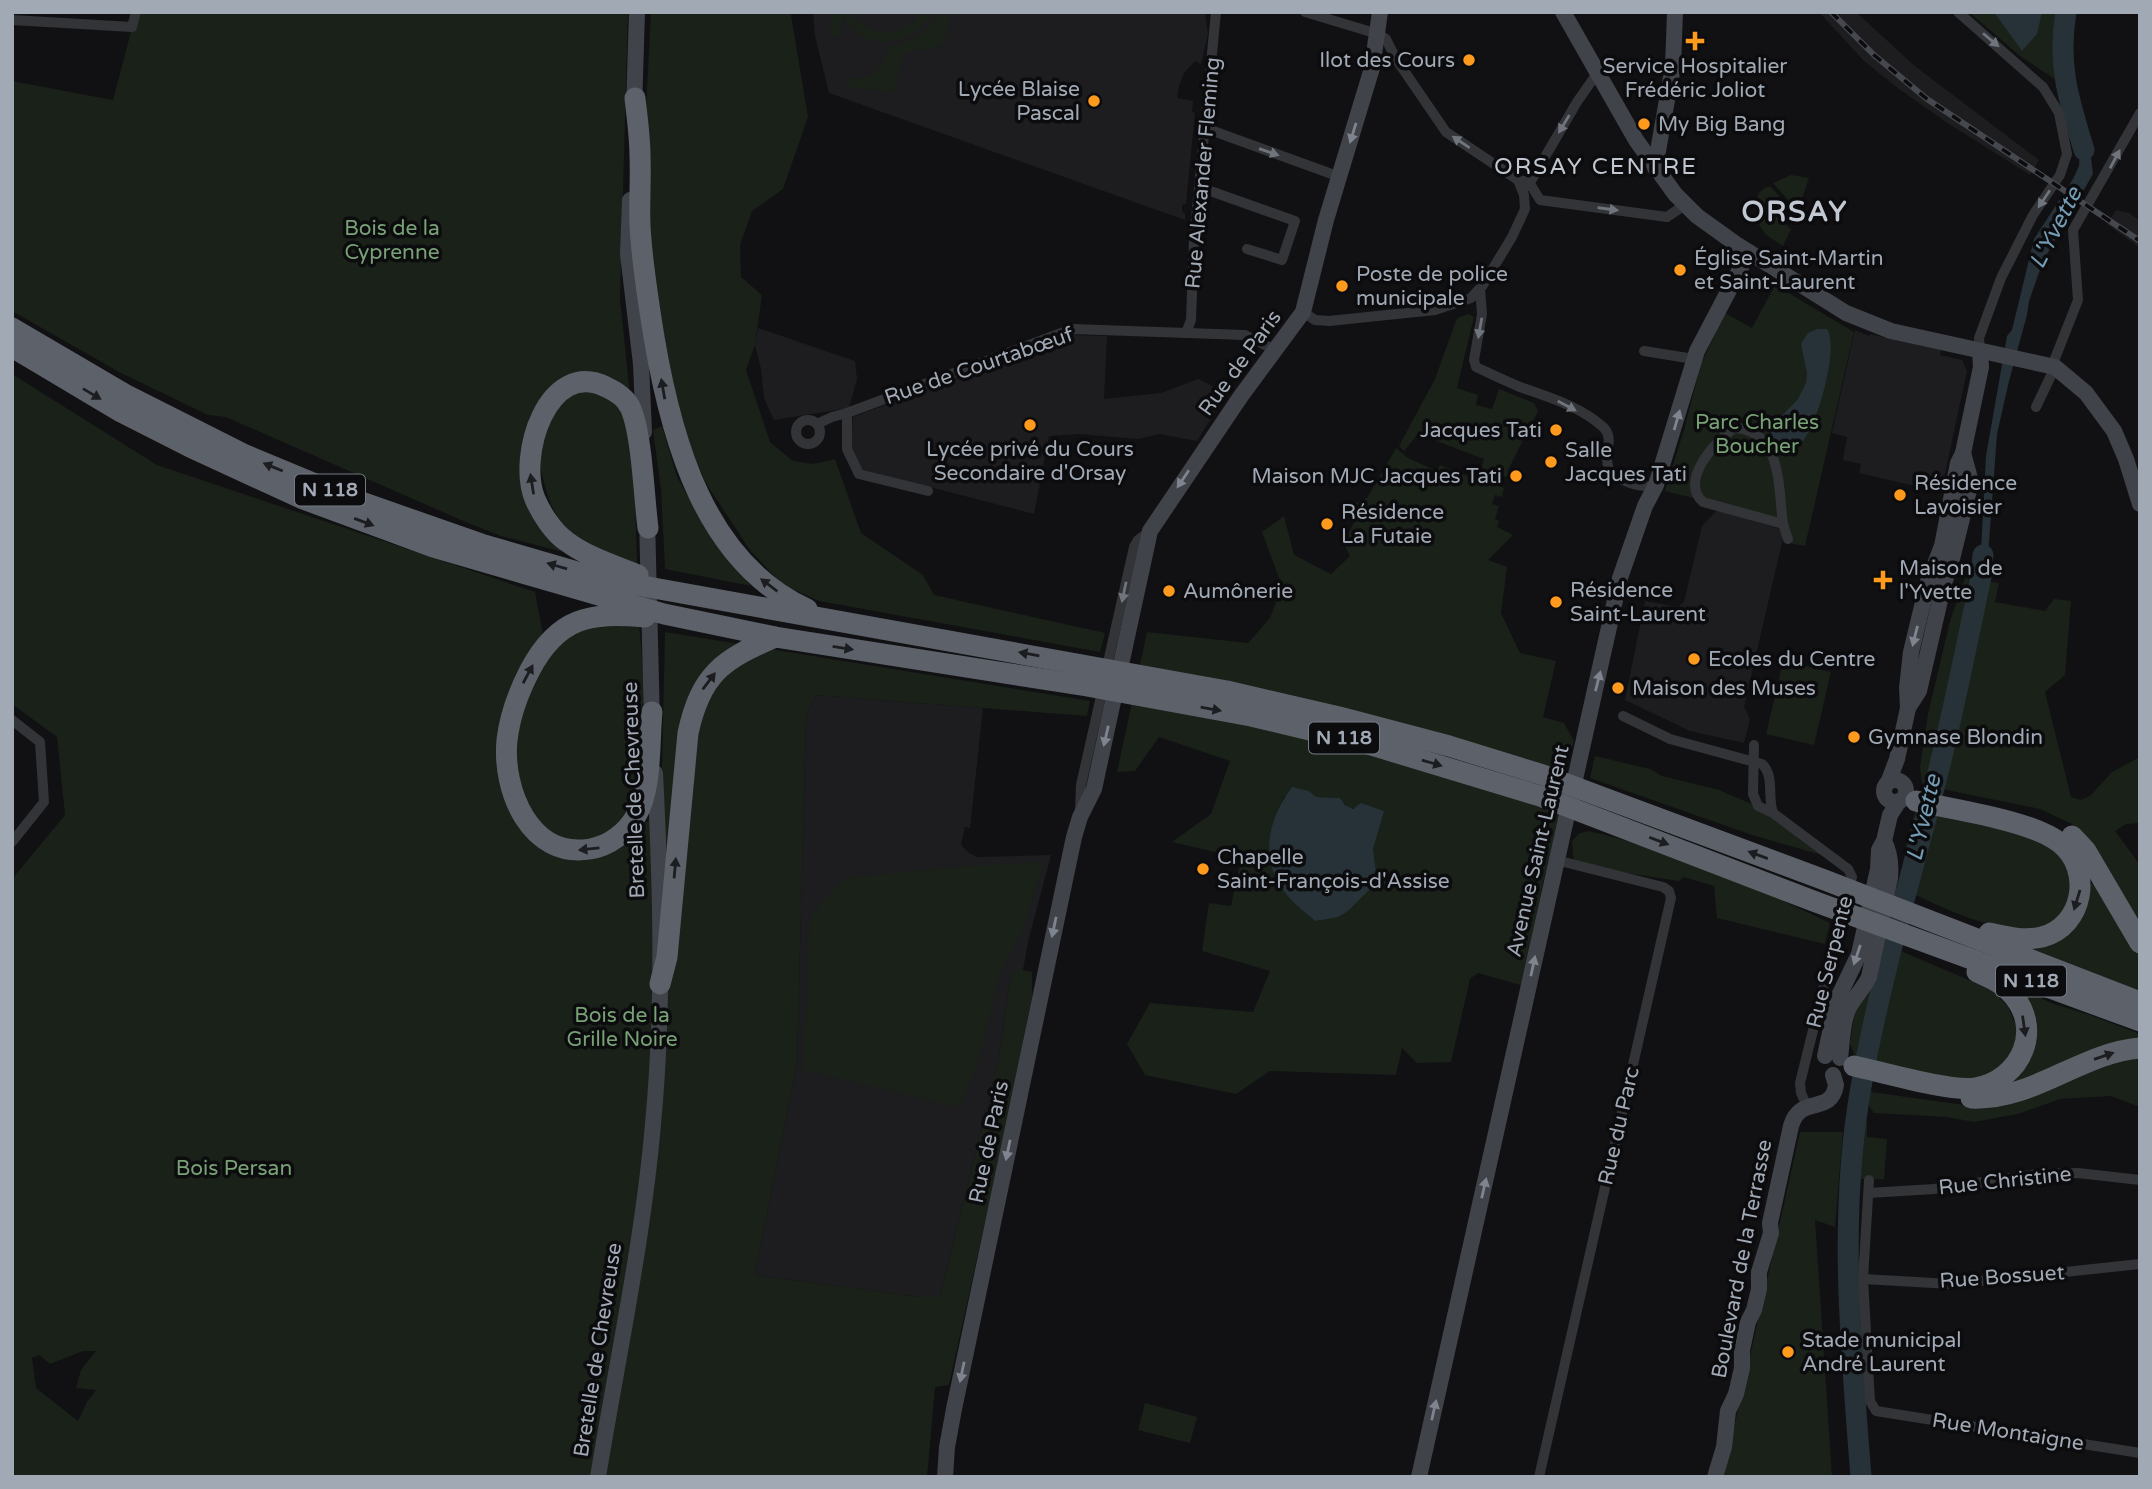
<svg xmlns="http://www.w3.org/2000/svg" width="2152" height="1489" viewBox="0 0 2152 1489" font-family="'Varela Round',sans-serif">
	<rect width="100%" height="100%" fill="#111113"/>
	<g fill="#1d1d20">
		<polygon points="813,12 1205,12 1208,34 1201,64 1195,61 1184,73 1179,86 1177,98 1193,101 1192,112 1195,113 1186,204 1182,205 1182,212 1185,213 1185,220 829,93 815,36"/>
		<polygon points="1819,12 1856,12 1916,67 2039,160 2030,175 1949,124 1899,89 1864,61"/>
		<polygon points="2116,210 2129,213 2140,221 2140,248 2107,224"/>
		<polygon points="758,328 855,361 857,379 849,408 774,420 764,398 761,369 755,345"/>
		<polygon points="1855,330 1869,336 1870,334 1941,350 1940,355 1962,360 1967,371 1941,492 1859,473 1861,464 1843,460 1847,437 1832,433"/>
		<polygon points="1071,335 1107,336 1104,399 1161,393 1198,379 1227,393 1197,441 1159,434 1138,439 1079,434 1049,436 1034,514 860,469 851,445 853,417"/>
		<polygon points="1717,510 1780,529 1783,538 1744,707 1750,719 1744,743 1690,731 1625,700 1645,601 1677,607 1684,602 1702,526"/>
		<polygon points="815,695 983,708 970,828 965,827 961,845 969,853 977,857 1051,855 1028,942 1023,970 1018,971 1010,981 999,1058 940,1297 920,1297 755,1275 797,1064 806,716"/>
	</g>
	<g fill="#192119" fill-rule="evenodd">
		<path d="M136 12H628L620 299 629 386 628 418 634 458 637 563C619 556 596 551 580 541 550 521 545 486 537 454L550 533 563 552 501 536 461 520 226 417 208 415 119 372 12 311V81L113 100Z"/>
		<polygon points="651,12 786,12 791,15 808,117 783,189 752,211 740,245 741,277 762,295 755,345 746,370 770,442 793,461 813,464 835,459 861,533 923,575 934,595 1105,633 1100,652 819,601 788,587 775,577 750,550 707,485 691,449 675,392 654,283 645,219 646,110"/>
		<path d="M832 12H851C869 39 905 39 922 12H933C911 48 867 54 843 17L840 36 829 34Z"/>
		<path d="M938 12H951C944 61 941 41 903 55L894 93 849 87V79C871 79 884 67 889 46 912 43 926 32 938 12Z"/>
		<polygon points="1969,12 2066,12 2062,33 2065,86 2020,56"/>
		<polygon points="1791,175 1809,178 1802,199 1789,201 1773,183"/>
		<path d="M1767 187H1771L1786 204 1783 213 1757 215C1754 204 1755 192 1767 187Z"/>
		<path d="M1781 216 1784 223 1791 229 1783 246C1770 238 1760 233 1757 217Z"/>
		<polygon points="1775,285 1854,332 1805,546 1783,542 1787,521 1665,491 1684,430 1701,364 1725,313 1752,328"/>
		<path d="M1468 314 1474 317 1457 388 1478 395 1476 405 1492 409 1499 389 1534 403 1538 411 1509 468 1507 477 1500 476 1498 485 1504 488 1502 497 1495 495 1492 504 1499 506 1495 519 1499 521 1497 527 1513 535 1488 560 1507 567 1501 613 1520 653 1556 661 1543 717 1564 723 1574 741 1566 766 1559 827 1543 882 1524 986 1478 973 1470 979 1451 1062 1417 1063 1402 1048 1396 1075 1270 1071 1236 1094 1145 1075 1127 1044 1150 1003 1253 1012 1270 971 1202 951 1209 903 1231 906 1241 858 1172 842 1211 814 1230 761 1159 737 1135 771 1117 772 1147 632 1248 643 1270 618 1282 586 1262 532 1284 516 1294 555 1331 574 1350 556 1344 544 1356 518 1353 504 1367 498 1396 448 1408 458 1437 471 1440 465 1468 476 1471 477 1473 474 1479 476 1484 459 1418 434 1404 451 1399 446 1435 379 1457 318ZM1309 791 1315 797 1340 798 1348 808H1357L1376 833 1373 849 1376 871 1315 921C1269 883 1257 852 1284 797Z"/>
		<path d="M12 374 157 465 535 592 544 640 509 702 527 834 606 852 661 811 665 632 1090 701 1087 716 815 695 806 716 797 1064 755 1275 920 1297H940L999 1058 1010 981 1014 971 1018 969 1032 972V996L1008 1118 949 1385 935 1387 927 1477H12V879L65 815 57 737 12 704ZM83 1351H96L81 1370 76 1388 96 1390 87 1402 78 1421 36 1388 32 1358 39 1355 50 1364Z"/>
		<polygon points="662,426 677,477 696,510 751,586 665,569 661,489 653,430"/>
		<polygon points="1965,578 1999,583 1995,602 2045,611 2054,599 2071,601 2065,675 2045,692 2071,797 2081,800 2090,796 2112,772 2140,757 2140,823 2126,824 2115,831 2140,865 2140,930 2088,840 2072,824 2040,809 1922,785 1920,767 1928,714 1950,621"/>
		<path d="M586 626H639C645 672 648 768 630 810 625 821 614 831 603 835 558 855 527 818 518 776 513 749 518 717 529 693 542 665 558 639 586 626Z"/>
		<polygon points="1783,661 1831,672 1814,745 1766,734"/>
		<polygon points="1595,756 1650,769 1662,776 1719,790 1775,814 1825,856 1752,835 1590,778"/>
		<path d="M1916 809 1976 819 2059 849 2074 885C2070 894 2067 907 2061 914 2027 954 1936 904 1899 887L1907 840Z"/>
		<path d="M1588 831C1671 849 1753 886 1830 923L1825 944 1717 918 1714 886 1684 877 1679 881 1574 865 1572 841 1578 834Z"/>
		<polygon points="1044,862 1023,930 999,975 981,1053 960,1107 803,1070 810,917 844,878 953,867"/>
		<polygon points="2096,882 2140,958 2140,991 2029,950 2085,908 2091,884"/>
		<polygon points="1877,941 1983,986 1995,993 2008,1007 2017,1028 2015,1051 1996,1075 1966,1081 1856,1058 1850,1044 1854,1016"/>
		<polygon points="2020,988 2051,1003 2093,1016 2140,1034 2140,1042 2005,1090 2016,1077 2017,991"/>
		<polygon points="2140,1056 2140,1107 2111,1096 2060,1099 2018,1114 1974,1122 1947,1117 1874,1113 1867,1103 1871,1092 1972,1106"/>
		<polygon points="1862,1122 1867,1122 1867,1137 1887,1139 1884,1179 1859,1179"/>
		<polygon points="1800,1132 1843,1132 1835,1227 1815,1220 1832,1477 1723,1477"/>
		<polygon points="1145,1403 1197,1417 1190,1443 1138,1430"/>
	</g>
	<g fill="#263238">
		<polygon points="1994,12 2042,12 2037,34 2022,51"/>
		<polygon points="2080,121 2090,149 2093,174 2043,261 2029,301 2027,315 2009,381 1997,434 1986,583 1972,584 1981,551 1986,456 2007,336 2012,330 2034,239 2073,179 2079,166 2080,151 2070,126"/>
		<path d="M1817 329H1827C1840 346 1816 434 1798 446H1785L1775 442 1771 432V427L1798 399 1806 383 1807 373 1801 344 1808 333Z"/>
		<path d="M1292 787 1309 791 1316 797 1340 798 1345 805 1353 809 1361 803 1384 811 1373 849 1376 871 1374 880 1369 890 1348 911 1338 917 1315 921C1304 911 1291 902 1283 890 1259 857 1269 817 1292 787Z"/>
	</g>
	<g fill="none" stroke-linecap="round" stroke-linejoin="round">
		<g stroke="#263238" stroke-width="21">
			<path d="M2066 12C2057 65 2069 101 2084 150"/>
			<path d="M1861 1477C1851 1347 1838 1216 1861 1087 1879 984 1909 884 1935 784 1953 716 1966 646 1981 577L1983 555"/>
		</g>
		<g stroke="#323438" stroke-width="10">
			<polyline points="1305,12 1378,34 1386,39 1396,59 1446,132 1518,180 1529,182"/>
			<polyline points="1958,12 2043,87 2059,113 2067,154 2060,175 2033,215 2001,278 1979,338 1980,351"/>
			<polyline points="12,20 132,27 136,12"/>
			<polyline points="1205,128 1340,177"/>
			<polyline points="1529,182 1540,200 1667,217 1686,204"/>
			<polyline points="1528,186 1577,102 1598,72"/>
			<polyline points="1199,187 1295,221 1282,260 1247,249"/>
			<path d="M1480 289 1482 314 1474 360 1476 367C1491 374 1505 381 1520 387 1548 397 1580 406 1603 427 1621 443 1587 469 1630 483 1640 486 1646 487 1656 485"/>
			<polyline points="1303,312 1315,320 1329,321 1435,310 1471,298 1483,285 1512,237 1525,209 1524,195 1518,180"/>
			<polyline points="1186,333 1191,320 1194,239 1216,12"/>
			<polyline points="1644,351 1694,359"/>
			<polyline points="2052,366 2078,300 2073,230 2140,113"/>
			<polyline points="2036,407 2055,367"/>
			<polyline points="847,413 847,449 859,474 928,491"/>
			<circle cx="808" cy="432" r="12"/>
			<polyline points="817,424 832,417 847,413 1072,329 1245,335 1269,347"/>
			<path d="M1783 524C1778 489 1783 430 1734 428 1715 441 1679 481 1703 502L1783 524 1788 539"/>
			<polyline points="1106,671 1134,547 1138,540 1150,531"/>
			<path d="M1623 716 1670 739 1762 764C1775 776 1767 797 1773 813"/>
			<polyline points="12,720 40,742 44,802 12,842"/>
			<polyline points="1754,745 1753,794 1758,806 1773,813 1848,869 1852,877 1847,893"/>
			<polyline points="1080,812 1081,785 1103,687"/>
			<polyline points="1807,1106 1801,1093 1800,1083 1843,909"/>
			<polyline points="1869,1180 1863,1279 1870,1401 1876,1411 2140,1453"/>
			<polyline points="1869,1193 1934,1189 2038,1174 2078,1173 2140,1180"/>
			<polyline points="1863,1279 1951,1284 2140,1264"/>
			<polyline points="1539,1477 1671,898 1669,891 1663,887 1556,860"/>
		</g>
		<g stroke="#404349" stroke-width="16">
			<polyline points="1563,12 1636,140 1675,194 1697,216 1736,244 1846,313 1891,331 2055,367 2086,393 2114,431 2126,459 2140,504"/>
			<polyline points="634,108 637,12"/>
			<polyline points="1655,168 1673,66 1675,12"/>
			<polyline points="630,200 628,254 641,364 644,432"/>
			<polyline points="647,518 652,723"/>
			<polyline points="1908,708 1919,691 1944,583 1951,563 1971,482 1963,453"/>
			<circle cx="1895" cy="791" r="11"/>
			<polyline points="1888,783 1897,759 1908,708 1907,688 1911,652 1928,582 1942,546 1958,463 1963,453 1981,367 1980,351"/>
			<polyline points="1825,1056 1837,1000 1859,954 1878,869 1879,850 1884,841 1890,815 1899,801"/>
			<path d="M1840 1058C1842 1043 1842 1026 1847 1012 1852 999 1863 990 1869 977L1890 878C1891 866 1890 852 1884 841"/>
			<path d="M598 1477C617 1361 643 1241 653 1124 664 1008 661 890 655 773"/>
			<polyline points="945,1477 947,1447 954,1409 1074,837 1080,817 1094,789 1150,531 1241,396 1303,312 1326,220 1372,68 1380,12"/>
			<polyline points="1419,1477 1620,578 1645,506 1656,485 1697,351 1749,252"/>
			<path d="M1715 1477 1724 1447 1728 1411 1736 1394 1742 1368V1350L1748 1322 1754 1310 1759 1289V1272L1771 1233 1770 1223 1791 1126C1800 1094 1831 1116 1836 1085L1833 1075"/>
		</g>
		<g stroke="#5d626a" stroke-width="21">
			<path d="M635 98C637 117 640 137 640 156 641 179 639 203 640 226 642 263 648 300 654 337 671 438 704 562 807 609"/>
			<polyline points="12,328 128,396 243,454 344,496 481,544 598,578 1227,691 1339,717 1449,746 1543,775 1599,796 1822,879 2140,1002"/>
			<polyline points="12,347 121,412 190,447 303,499 433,547 664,614 775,637 1087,686 1251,716 1368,744 1540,796 1816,902 2140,1021"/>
			<path d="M638 575C613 565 587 557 566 541 553 532 541 513 535 499 517 456 548 358 606 387 615 391 625 397 630 407 642 432 644 498 648 528"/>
			<path d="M645 617C590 612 558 617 530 670 518 693 510 714 507 740 502 790 530 859 590 849 609 846 626 833 636 816 652 790 649 742 652 712"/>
			<path d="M1916 801C1954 810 2031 820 2060 843 2093 869 2084 926 2042 937 2024 941 2007 937 1989 933"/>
			<polyline points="2072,836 2086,851 2140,943"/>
			<path d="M660 984 667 957 688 733C701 674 722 660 775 637"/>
			<path d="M1854 1066C1882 1072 1950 1092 1975 1088 2022 1080 2045 1027 2009 991 2001 982 1988 977 1977 972"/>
			<path d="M1971 1098C2033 1101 2080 1053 2140 1048"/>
		</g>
		<defs>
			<polyline id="rail" points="1831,12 1874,55 1927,99 2140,241"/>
		</defs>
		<use href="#rail" stroke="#45484e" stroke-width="6"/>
		<use href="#rail" stroke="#0c0c0e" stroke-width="3.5" stroke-dasharray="10" stroke-linecap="butt"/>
	</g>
	<defs><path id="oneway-solid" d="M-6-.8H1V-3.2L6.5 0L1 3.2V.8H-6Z" transform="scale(1.75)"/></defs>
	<g fill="#6f747d">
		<use href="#oneway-solid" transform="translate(1991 40) rotate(40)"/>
		<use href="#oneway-solid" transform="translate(1564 124) rotate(121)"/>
		<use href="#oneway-solid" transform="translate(1461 142) rotate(-146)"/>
		<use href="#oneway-solid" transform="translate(1269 152) rotate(19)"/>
		<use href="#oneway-solid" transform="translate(2115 159) rotate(-62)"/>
		<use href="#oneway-solid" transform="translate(2044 199) rotate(124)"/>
		<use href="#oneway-solid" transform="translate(1608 209) rotate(8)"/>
		<use href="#oneway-solid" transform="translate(1480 328) rotate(100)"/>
		<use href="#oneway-solid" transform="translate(1567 406) rotate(28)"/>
		<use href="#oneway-solid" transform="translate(1124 592) rotate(102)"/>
	</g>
	<g fill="#7f858f">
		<use href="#oneway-solid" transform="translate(1353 133) rotate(107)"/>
		<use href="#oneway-solid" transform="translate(1677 420) rotate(-74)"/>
		<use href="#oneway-solid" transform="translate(1183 479) rotate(124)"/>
		<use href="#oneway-solid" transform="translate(1915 636) rotate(104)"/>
		<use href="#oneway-solid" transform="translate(1598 681) rotate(-76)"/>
		<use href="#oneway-solid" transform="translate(1106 736) rotate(103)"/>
		<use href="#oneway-solid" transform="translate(1054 927) rotate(102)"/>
		<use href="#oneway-solid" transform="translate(1857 955) rotate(109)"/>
		<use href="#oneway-solid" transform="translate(1533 966) rotate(-78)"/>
		<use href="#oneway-solid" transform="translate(1008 1150) rotate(102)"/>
		<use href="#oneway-solid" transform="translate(1484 1188) rotate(-77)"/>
		<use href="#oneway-solid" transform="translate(962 1372) rotate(102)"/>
		<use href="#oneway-solid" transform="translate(1434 1410) rotate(-77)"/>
	</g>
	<g fill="#1c1d20">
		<use href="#oneway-solid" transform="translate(663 389) rotate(-100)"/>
		<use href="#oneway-solid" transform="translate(92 394) rotate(31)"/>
		<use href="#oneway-solid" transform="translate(273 467) rotate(-158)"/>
		<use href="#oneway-solid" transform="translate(532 484) rotate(-99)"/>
		<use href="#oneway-solid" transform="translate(364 522) rotate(20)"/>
		<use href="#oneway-solid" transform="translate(557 566) rotate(-164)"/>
		<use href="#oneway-solid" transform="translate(769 585) rotate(-143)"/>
		<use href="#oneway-solid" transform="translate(843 648) rotate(9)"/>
		<use href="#oneway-solid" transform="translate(1029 654) rotate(-170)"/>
		<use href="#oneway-solid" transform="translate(528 674) rotate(-62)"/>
		<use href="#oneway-solid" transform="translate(709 681) rotate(-53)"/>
		<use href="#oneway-solid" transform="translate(1211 709) rotate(10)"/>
		<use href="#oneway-solid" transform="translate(1432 763) rotate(16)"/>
		<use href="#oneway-solid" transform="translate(1659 841) rotate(21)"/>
		<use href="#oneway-solid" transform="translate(589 849) rotate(174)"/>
		<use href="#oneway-solid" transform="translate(1758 855) rotate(-160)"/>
		<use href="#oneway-solid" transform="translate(675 868) rotate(-85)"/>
		<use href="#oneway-solid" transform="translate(2077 900) rotate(107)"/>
		<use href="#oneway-solid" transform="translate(2024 1026) rotate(82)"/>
		<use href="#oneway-solid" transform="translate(2104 1056) rotate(-19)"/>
	</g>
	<g fill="#ff9a1d" stroke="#0c0c0e" stroke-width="2.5">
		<path d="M1691.5 30.5h7v7h7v7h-7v7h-7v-7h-7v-7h7z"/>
		<circle cx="1469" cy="60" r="7"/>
		<circle cx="1094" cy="101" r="7"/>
		<circle cx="1644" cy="124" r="7"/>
		<circle cx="1680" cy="270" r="7"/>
		<circle cx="1342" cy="286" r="7"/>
		<circle cx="1030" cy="425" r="7"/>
		<circle cx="1556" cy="430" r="7"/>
		<circle cx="1551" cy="462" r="7"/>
		<circle cx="1516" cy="476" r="7"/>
		<circle cx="1900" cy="495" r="7"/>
		<circle cx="1327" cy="524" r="7"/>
		<path d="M1879.5 569.5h7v7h7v7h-7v7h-7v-7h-7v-7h7z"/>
		<circle cx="1169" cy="591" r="7"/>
		<circle cx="1556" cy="602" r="7"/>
		<circle cx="1694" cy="659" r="7"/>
		<circle cx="1618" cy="688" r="7"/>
		<circle cx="1854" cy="737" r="7"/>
		<circle cx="1203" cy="869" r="7"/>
		<circle cx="1788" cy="1352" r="7"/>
	</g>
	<g text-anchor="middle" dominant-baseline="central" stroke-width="7" stroke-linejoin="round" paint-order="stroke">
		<g fill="#0c0c0e" stroke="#747a83" stroke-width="2">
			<rect x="295" y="474.5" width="70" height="31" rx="5"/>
			<rect x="1309" y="722.5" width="70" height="31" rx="5"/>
			<rect x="1996" y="965.5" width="70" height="31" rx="5"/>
		</g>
		<g font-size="19" font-weight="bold" fill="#a1a9b5">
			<text x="330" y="490">N 118</text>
			<text x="1344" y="738">N 118</text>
			<text x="2031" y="981">N 118</text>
		</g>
		<g font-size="21" fill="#a1a9b5" stroke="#0c0c0e" text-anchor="start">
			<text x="1455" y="60" text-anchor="end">Ilot des Cours</text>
			<text x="1695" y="66" text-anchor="middle">Service Hospitalier<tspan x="1695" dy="24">Frédéric Joliot</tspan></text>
			<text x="1080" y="89" text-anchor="end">Lycée Blaise<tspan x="1080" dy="24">Pascal</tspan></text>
			<text x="1658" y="124">My Big Bang</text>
			<text x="1694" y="258">Église Saint-Martin<tspan x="1694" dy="24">et Saint-Laurent</tspan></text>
			<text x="1356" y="274">Poste de police<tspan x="1356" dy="24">municipale</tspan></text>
			<text x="1542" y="430" text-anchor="end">Jacques Tati</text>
			<text x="1030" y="449" text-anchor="middle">Lycée privé du Cours<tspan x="1030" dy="24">Secondaire d'Orsay</tspan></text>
			<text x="1565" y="450">Salle<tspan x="1565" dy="24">Jacques Tati</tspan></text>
			<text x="1502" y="476" text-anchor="end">Maison MJC Jacques Tati</text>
			<text x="1914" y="483">Résidence<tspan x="1914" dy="24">Lavoisier</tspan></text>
			<text x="1341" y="512">Résidence<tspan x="1341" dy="24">La Futaie</tspan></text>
			<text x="1899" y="568">Maison de<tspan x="1899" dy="24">l'Yvette</tspan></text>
			<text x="1570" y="590">Résidence<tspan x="1570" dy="24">Saint-Laurent</tspan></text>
			<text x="1183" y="591">Aumônerie</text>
			<text x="1708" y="659">Ecoles du Centre</text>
			<text x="1632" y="688">Maison des Muses</text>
			<text x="1868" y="737">Gymnase Blondin</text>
			<text x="1217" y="857">Chapelle<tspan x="1217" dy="24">Saint-François-d'Assise</tspan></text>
			<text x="1802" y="1340">Stade municipal<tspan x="1802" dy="24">André Laurent</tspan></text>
		</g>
		<g font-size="21" fill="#a1a9b5" stroke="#0c0c0e">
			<text transform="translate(1203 173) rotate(-85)">Rue Alexander Fleming</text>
			<text transform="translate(1240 363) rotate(-54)">Rue de Paris</text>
			<text transform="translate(979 366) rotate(-19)">Rue de Courtabœuf</text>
			<text transform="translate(634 790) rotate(-92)">Bretelle de Chevreuse</text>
			<text transform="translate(1538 851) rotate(-77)">Avenue Saint-Laurent</text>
			<text transform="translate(1830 962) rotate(-76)">Rue Serpente</text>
			<text transform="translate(1619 1126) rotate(-77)">Rue du Parc</text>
			<text transform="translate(989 1142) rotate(-78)">Rue de Paris</text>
			<text transform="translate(2005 1181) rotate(-6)">Rue Christine</text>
			<text transform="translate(1742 1259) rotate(-79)">Boulevard de la Terrasse</text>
			<text transform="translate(2002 1277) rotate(-4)">Rue Bossuet</text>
			<text transform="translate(598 1350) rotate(-81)">Bretelle de Chevreuse</text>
			<text transform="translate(2008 1432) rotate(9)">Rue Montaigne</text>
		</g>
		<g font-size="21" fill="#78a276" stroke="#0c0c0e">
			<text x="392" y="228">Bois de la<tspan x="392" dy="24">Cyprenne</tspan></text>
			<text x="1757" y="422">Parc Charles<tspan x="1757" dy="24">Boucher</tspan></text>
			<text x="622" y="1015">Bois de la<tspan x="622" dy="24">Grille Noire</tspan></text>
			<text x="234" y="1168">Bois Persan</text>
		</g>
		<g font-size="23" letter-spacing="2" fill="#c2c8d1" stroke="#0c0c0e">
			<text x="1596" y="167">ORSAY CENTRE</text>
		</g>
		<g font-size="23" font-style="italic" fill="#749db5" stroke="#0c0c0e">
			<text transform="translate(2056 228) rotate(-63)">L'Yvette</text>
			<text transform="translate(1924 818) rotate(-77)">L'Yvette</text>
		</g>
		<g font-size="28" font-weight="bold" letter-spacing="2" fill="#c2c8d1" stroke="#0c0c0e">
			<text x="1795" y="212">ORSAY</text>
		</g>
	</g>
	<rect width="2152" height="1489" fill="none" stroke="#a1a9b5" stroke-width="28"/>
</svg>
